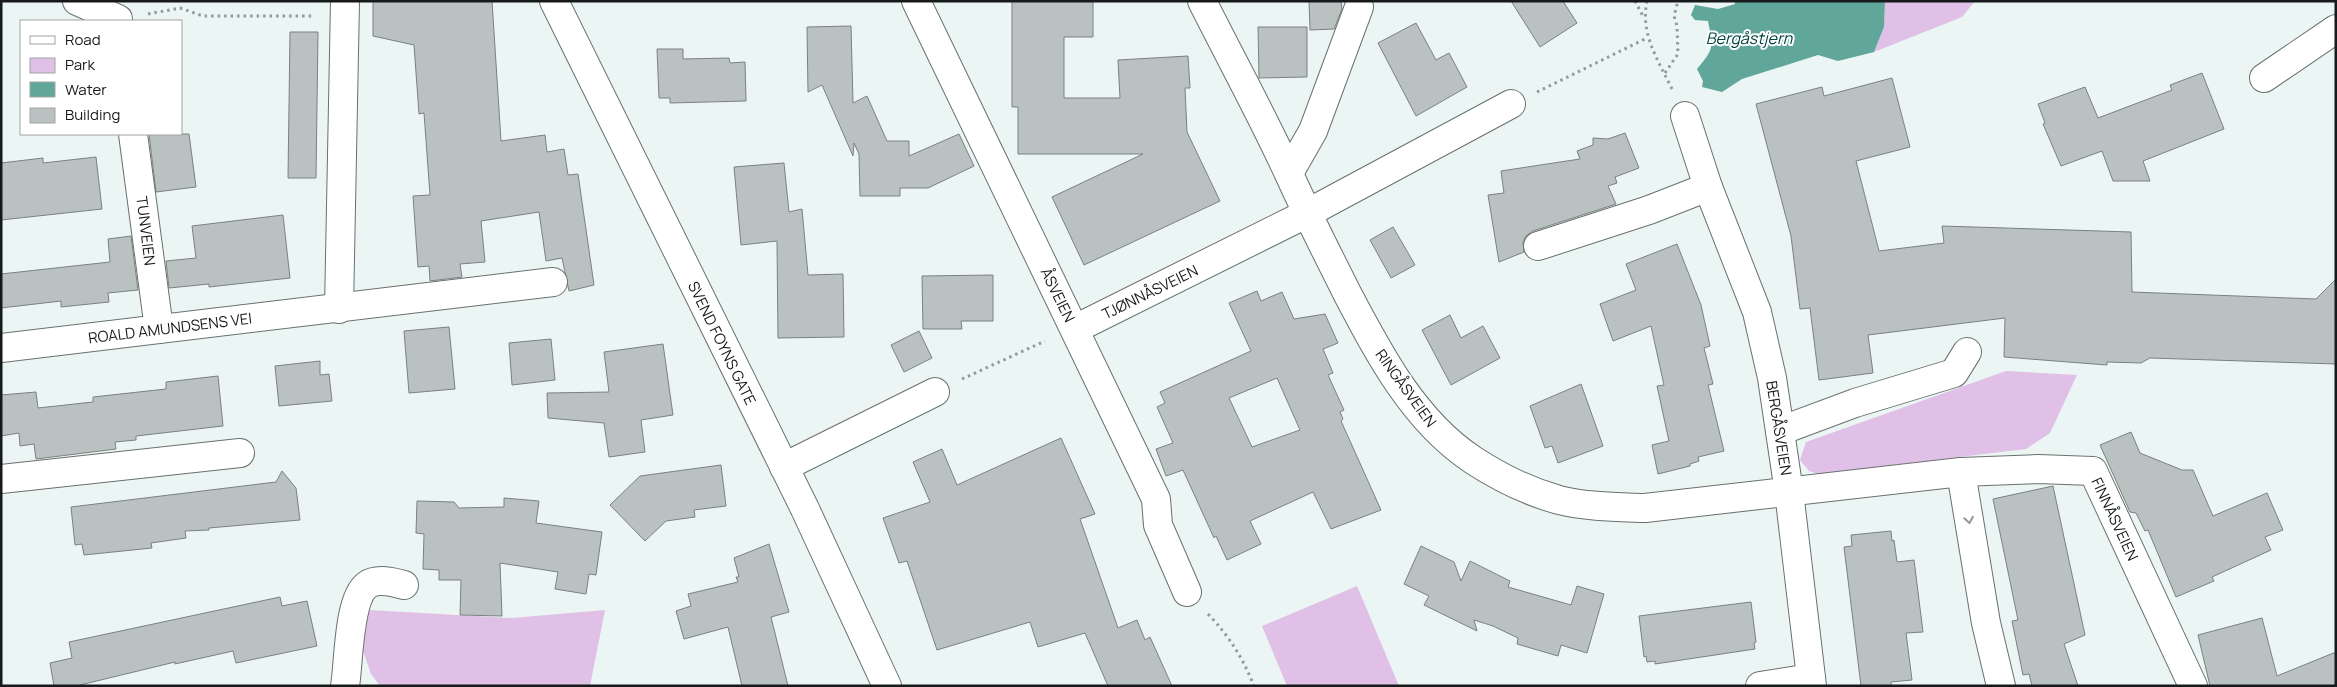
<svg xmlns="http://www.w3.org/2000/svg" width="2337" height="687" viewBox="0 0 2337 687" font-family="Manrope,sans-serif">
	<rect width="100%" height="100%" fill="#ebf5f3"/>
	<g fill="#e0c0e7">
		<polygon points="1885,1 1975,1 1962,17 1874,52 1884,27"/>
		<polygon points="2006,371 2077,375 2050,433 2026,449 1818,474 1809,471 1800,460 1806,442"/>
		<polygon points="1357,586 1399,686 1287,686 1262,626"/>
		<polygon points="369,610 512,618 605,610 590,686 380,686 371,674 360,642"/>
	</g>
	<path fill="#61a69b" d="M1735 1H1885L1884 27 1874 52 1838 61 1818 55 1742 79 1722 92 1702 87 1703 81 1697 69C1715 48 1713 47 1708 21L1695 20 1691 15 1695 5 1718 9 1735 4Z"/>
	<g fill="#b9c2c0" stroke="#7a8281" fill-rule="evenodd">
		<polygon points="373,1 492,1 501,141 545,135 547,152 564,149 568,175 578,174 594,285 569,291 562,258 546,261 539,212 481,221 485,262 460,264 462,277 430,281 429,266 418,267 413,196 430,195 424,113 419,114 414,45 373,36"/>
		<polygon points="1012,1 1093,1 1093,37 1064,37 1064,98 1120,98 1118,60 1188,56 1190,88 1185,88 1187,132 1220,201 1084,265 1052,197 1143,154 1018,154 1018,107 1012,107"/>
		<polygon points="1309,1 1341,1 1342,9 1334,29 1310,30"/>
		<polygon points="1511,1 1563,1 1577,23 1540,47"/>
		<polygon points="1416,23 1436,60 1449,53 1467,87 1416,116 1378,43"/>
		<polygon points="851,26 853,103 867,96 887,141 909,141 909,156 959,134 974,166 928,188 900,188 900,196 860,196 859,154 854,143 853,156 822,85 808,92 807,27"/>
		<polygon points="1258,27 1307,27 1307,77 1259,78"/>
		<polygon points="290,32 318,32 316,178 288,178"/>
		<polygon points="657,49 683,49 683,59 729,58 730,63 745,62 746,101 670,103 670,98 659,98"/>
		<polygon points="2202,73 2224,129 2143,161 2150,181 2113,181 2102,151 2061,166 2043,124 2045,123 2038,104 2085,87 2098,118 2172,90 2170,85"/>
		<polygon points="1892,78 1910,147 1856,161 1879,251 1944,243 1942,226 2131,232 2132,292 2316,299 2336,279 2336,364 2150,358 2141,363 2107,362 2107,365 2004,357 2005,318 1868,335 1873,373 1819,380 1810,308 1800,309 1791,236 1756,104 1822,87 1824,96"/>
		<polygon points="1625,133 1639,168 1615,177 1617,183 1608,186 1616,204 1533,231 1526,236 1523,242 1524,252 1499,262 1488,195 1504,193 1501,171 1580,159 1577,151 1593,145 1593,138 1608,139"/>
		<polygon points="149,134 189,134 196,187 156,192"/>
		<polygon points="96,157 102,209 1,220 1,163 43,158 43,163"/>
		<polygon points="784,163 789,212 802,209 808,275 843,274 844,337 778,338 777,241 741,245 734,167"/>
		<polygon points="283,215 290,278 209,287 209,284 169,288 166,261 196,258 192,226"/>
		<polygon points="1393,227 1415,265 1391,278 1370,240"/>
		<polygon points="131,236 138,290 108,293 109,302 61,307 61,301 1,308 1,274 110,262 108,239"/>
		<polygon points="1677,244 1701,305 1710,346 1704,348 1713,384 1708,385 1724,451 1698,457 1699,461 1690,464 1690,466 1658,474 1652,445 1669,441 1657,386 1664,385 1651,326 1613,341 1600,304 1636,290 1626,264"/>
		<polygon points="993,275 993,321 961,321 962,329 923,329 922,276"/>
		<path d="M1257 291 1261 301 1282 292 1294 319 1325 314 1338 343 1323 349 1333 373 1328 375 1344 410 1340 412 1343 419 1341 421 1381 510 1331 529 1313 492 1250 521 1261 544 1227 560 1216 536 1214 538 1183 470 1166 476 1156 449 1173 443 1157 407 1165 403 1160 392 1251 351 1229 303ZM1277 378 1300 430 1252 447 1229 398Z"/>
		<polygon points="1450,315 1461,338 1483,326 1500,358 1451,385 1422,330"/>
		<polygon points="449,327 455,389 409,393 404,331"/>
		<polygon points="919,331 932,358 904,372 891,345"/>
		<polygon points="551,339 555,380 512,385 509,343"/>
		<polygon points="663,344 673,415 641,420 645,452 609,457 604,423 548,418 547,393 609,392 604,352"/>
		<polygon points="320,361 320,375 329,374 332,401 279,406 275,366"/>
		<polygon points="218,376 223,426 136,436 136,440 115,442 116,449 36,459 34,444 20,446 19,433 1,436 1,395 36,392 38,408 93,402 93,397 166,389 166,382"/>
		<polygon points="1581,384 1603,446 1558,463 1552,446 1545,448 1530,406"/>
		<polygon points="2131,432 2140,453 2182,470 2193,470 2213,516 2267,493 2283,530 2265,537 2271,550 2212,577 2214,581 2176,597 2148,530 2145,531 2136,513 2130,512 2100,445"/>
		<polygon points="1061,438 1095,514 1080,519 1118,628 1137,620 1145,640 1150,637 1172,686 1108,686 1085,633 1038,647 1030,622 937,650 907,561 899,563 883,518 930,502 913,462 942,449 957,485"/>
		<polygon points="721,465 726,506 694,510 695,517 666,521 645,541 610,505 640,476"/>
		<polygon points="282,471 296,488 300,520 209,528 209,530 185,531 186,538 151,543 152,548 84,555 82,544 75,545 71,507 276,482"/>
		<polygon points="2053,486 2085,635 2064,644 2078,686 2032,686 2029,674 2023,675 2012,621 2018,620 1993,499"/>
		<polygon points="504,498 539,501 536,523 602,532 596,575 589,574 586,594 555,589 558,572 500,563 502,616 460,615 461,580 439,580 439,570 423,569 424,534 416,533 417,501 454,502 459,508 504,507"/>
		<polygon points="1891,531 1892,541 1894,540 1897,562 1914,560 1923,632 1906,633 1912,680 1891,682 1891,686 1861,686 1844,547 1852,546 1851,535"/>
		<polygon points="769,544 789,612 771,617 788,686 742,686 728,627 684,639 676,611 691,606 688,594 738,582 736,577 739,577 734,558"/>
		<polygon points="1421,546 1454,562 1461,581 1470,561 1510,581 1508,587 1571,605 1577,586 1604,594 1587,653 1561,645 1558,656 1517,644 1518,638 1493,626 1474,620 1477,631 1424,605 1429,596 1404,584"/>
		<polygon points="280,597 282,606 307,601 317,646 236,663 233,651 175,664 175,662 76,686 54,686 50,663 72,658 69,642"/>
		<polygon points="1751,602 1756,642 1754,643 1755,649 1655,664 1655,661 1647,662 1646,656 1644,657 1639,616"/>
		<polygon points="2262,618 2277,676 2336,652 2336,686 2210,686 2198,635"/>
	</g>
	<g fill="none" stroke-linecap="round" stroke-linejoin="round">
		<defs>
			<g id="minor">
				<polyline points="77,1 118,19 118,21"/>
				<polyline points="554,1 805,509 887,686"/>
				<polyline points="916,1 1156,499 1158,525 1187,592"/>
				<path d="M1202 1C1231 59 1262 115 1289 174 1307 214 1327 253 1347 293 1379 354 1414 421 1473 460 1499 477 1530 492 1559 500 1587 507 1617 507 1645 508L1961 472 2038 469 2093 471 2193 686"/>
				<polyline points="2264,78 2336,29"/>
				<polyline points="1685,116 1708,187 1757,312 1772,378 1789,492 1812,686"/>
				<polyline points="133,134 159,329"/>
				<polyline points="1289,173 1313,131 1359,7"/>
				<polyline points="1538,246 1649,210 1708,187"/>
				<polyline points="339,309 345,1"/>
				<polyline points="1075,329 1306,214 1511,104"/>
				<polyline points="1,348 553,282"/>
				<polyline points="1780,431 1855,403 1954,373 1967,352"/>
				<polyline points="784,467 935,392"/>
				<polyline points="1961,472 1986,623 2001,686"/>
				<polyline points="1,479 240,453"/>
				<path d="M345 686C349 663 348 599 367 585 377 578 393 582 404 585"/>
				<polyline points="1760,686 1811,678"/>
			</g>
		</defs>
		<use href="#minor" stroke="#68716f" stroke-width="30"/>
		<g stroke="#939a99" stroke-width="3" stroke-dasharray="2.5 4" stroke-linecap="butt">
			<polyline points="1635,1 1643,16"/>
			<path d="M1647 1C1640 34 1658 60 1672 89"/>
			<polyline points="148,14 180,8 203,16 315,16"/>
			<polyline points="1665,73 1678,54 1677,26 1674,16 1678,1"/>
			<polyline points="1537,92 1647,38"/>
			<polyline points="962,379 1045,341"/>
			<path d="M1208 614C1229 636 1243 658 1254 686"/>
		</g>
		<use href="#minor" stroke="#fff" stroke-width="28"/>
	</g>
	<defs><path id="oneway-chevron" d="M-2-3.5L2.5 0L-2 3.5" fill="none" stroke-width="1.6" stroke-linecap="round" stroke-linejoin="round" transform="scale(1.25)"/></defs>
	<use stroke="#979898" href="#oneway-chevron" transform="translate(1969 520) rotate(81)"/>
	<g text-anchor="middle" dominant-baseline="central" stroke-width="4" stroke-linejoin="round" paint-order="stroke">
		<g font-size="15" fill="#171a1a" stroke="#fff">
			<text transform="translate(146 231) rotate(83)">TUNVEIEN</text>
			<text transform="translate(1150 292) rotate(-26)">TJØNNÅSVEIEN</text>
			<text transform="translate(1058 295) rotate(64)">ÅSVEIEN</text>
			<text transform="translate(170 328) rotate(-7)">ROALD AMUNDSENS VEI</text>
			<text transform="translate(722 343) rotate(64)">SVEND FOYNS GATE</text>
			<text transform="translate(1406 388) rotate(54)">RINGÅSVEIEN</text>
			<text transform="translate(1779 428) rotate(81)">BERGÅSVEIEN</text>
			<text transform="translate(2115 519) rotate(65)">FINNÅSVEIEN</text>
		</g>
		<g font-size="16" font-style="italic" fill="#01443c" stroke="#fff">
			<text x="1749" y="38">Bergåstjern</text>
		</g>
	</g>
	<rect width="2337" height="687" fill="none" stroke="#171a1a" stroke-width="5"/>
	<rect x="20" y="20" width="162" height="115" fill="#ffffff" stroke="#a2a3a3"/>
	<rect x="30" y="36" width="25" height="8" fill="#ffffff" stroke="#a2a3a3"/>
	<text x="65" y="45" font-size="15" fill="#171a1a">Road</text>
	<rect x="30" y="58" width="25" height="15" fill="#e0c0e7" stroke="#a2a3a3"/>
	<text x="65" y="70" font-size="15" fill="#171a1a">Park</text>
	<rect x="30" y="82" width="25" height="15" fill="#61a69b" stroke="#a2a3a3"/>
	<text x="65" y="95" font-size="15" fill="#171a1a">Water</text>
	<rect x="30" y="108" width="25" height="15" fill="#b9c2c0" stroke="#a2a3a3"/>
	<text x="65" y="120" font-size="15" fill="#171a1a">Building</text>
</svg>
